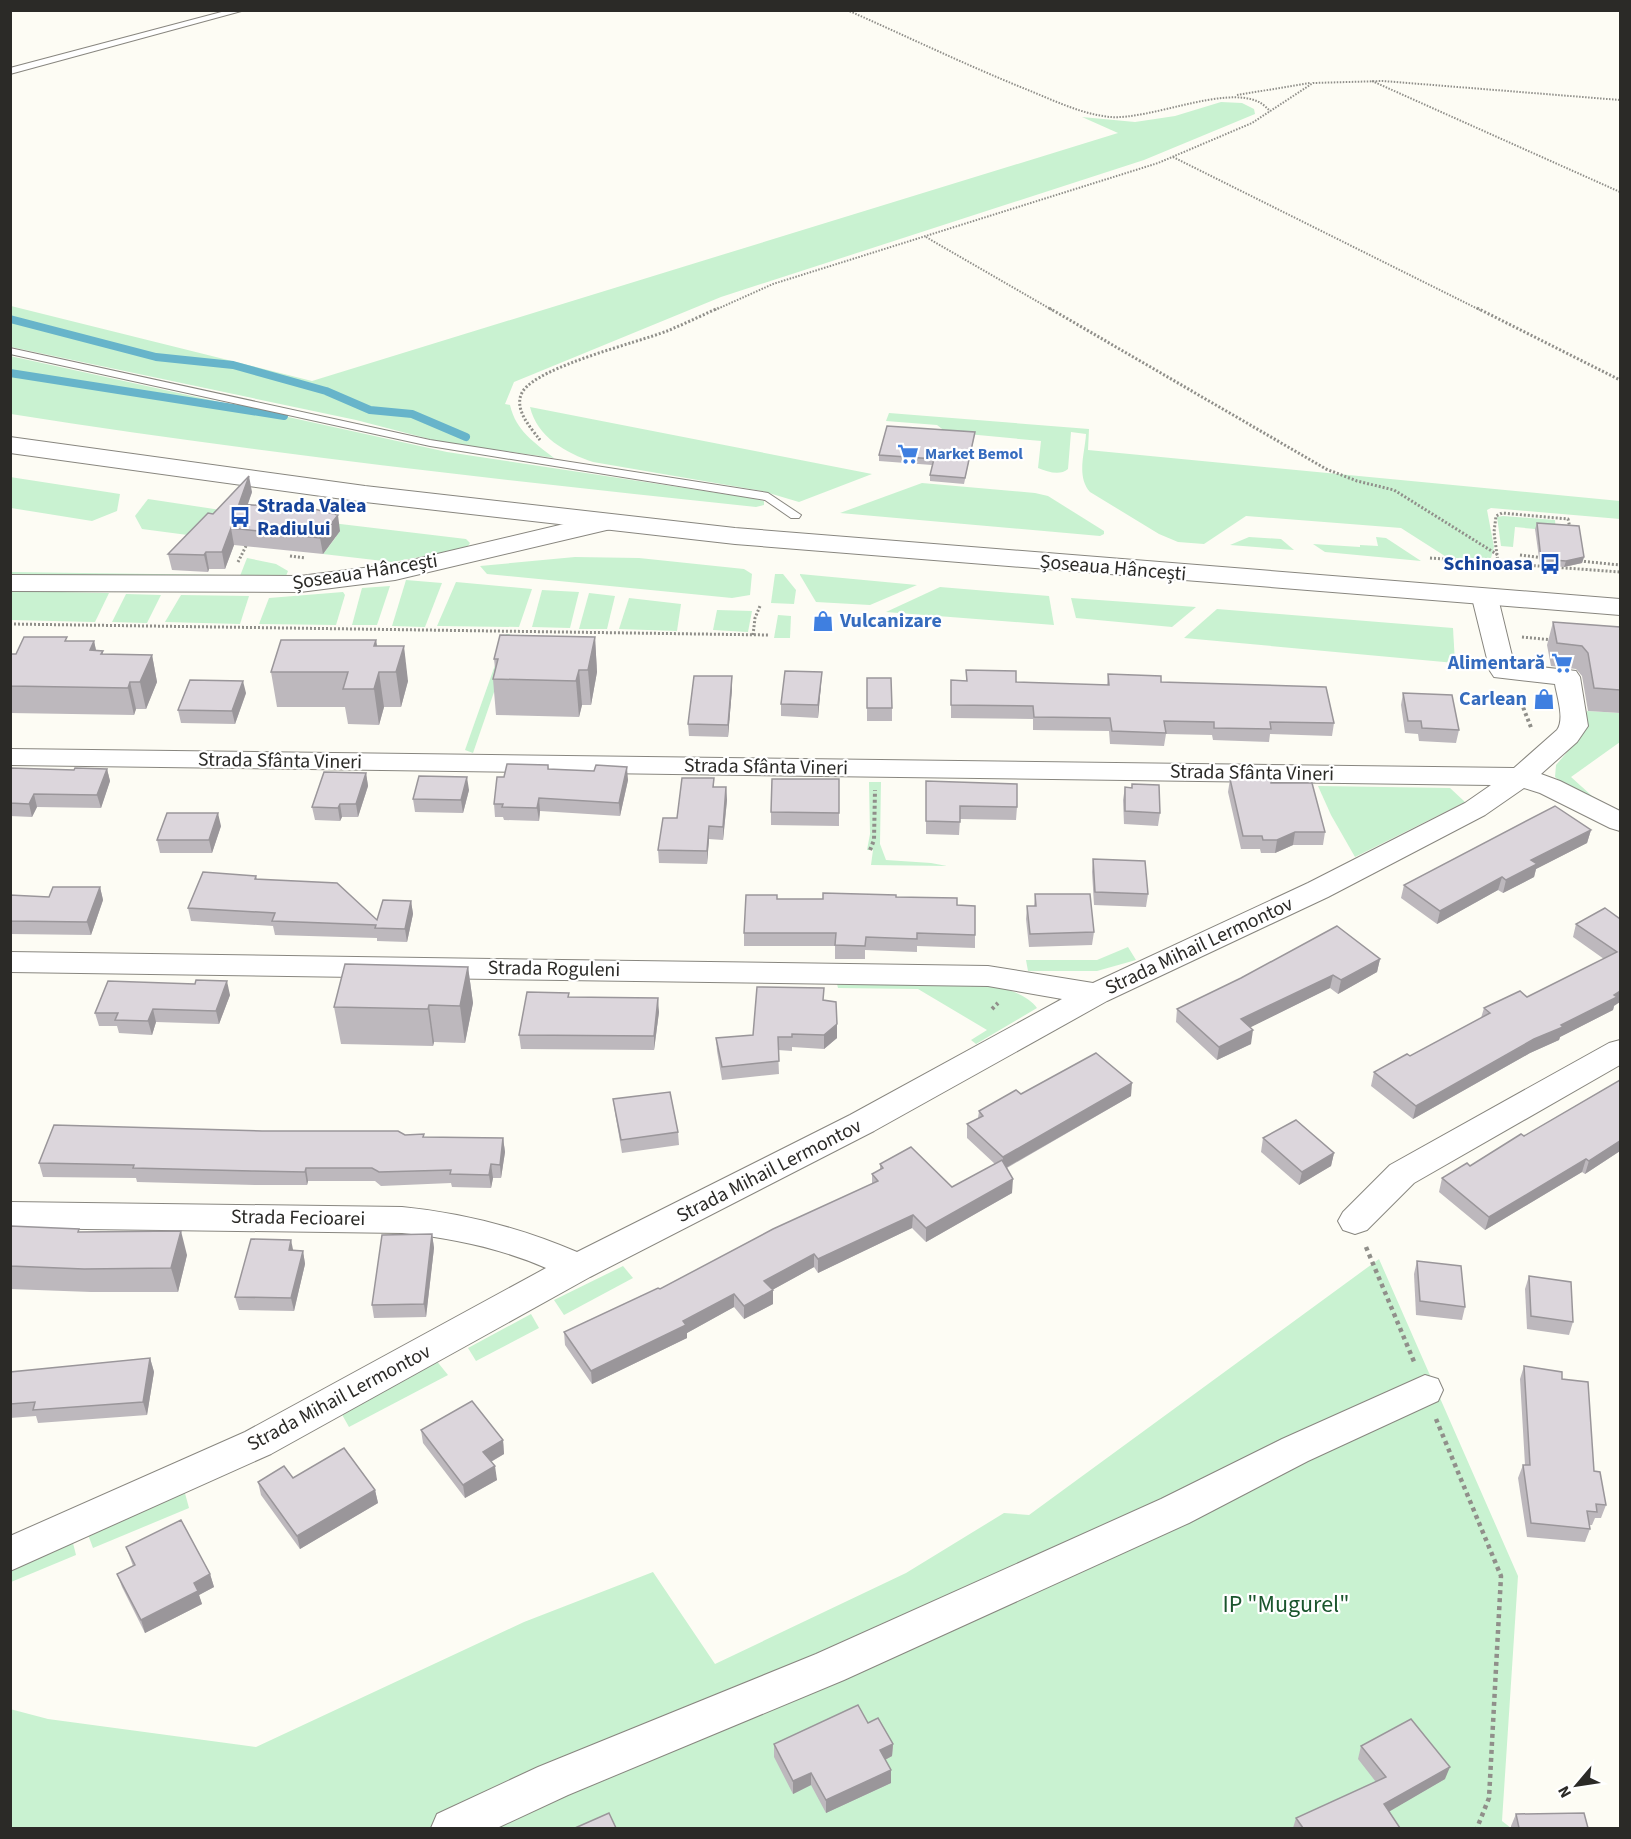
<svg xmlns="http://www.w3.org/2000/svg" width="1631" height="1839" viewBox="0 0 1631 1839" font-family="'Source Sans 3',sans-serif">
	<rect width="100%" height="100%" fill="#fdfcf4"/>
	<g fill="#c9f2d1">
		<path d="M1221 102 1242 103 1254 109 1255 114 1144 160 721 297 514 382 505 404 510 405C516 431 534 442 554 458L441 442 356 420 11 347V306L312 381 1118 133 1082 117 1135 122 1175 116Z"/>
		<path d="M10 356 447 452 751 498 764 501V505L756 507C507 481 258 453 11 414Z"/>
		<path d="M530 407 872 474 799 502 762 491 593 462C566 453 537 437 530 407Z"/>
		<path d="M889 413 1089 429 1088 450 1620 501V519L1491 508 1487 510 1494 547 1491 558H1448L1401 528 1246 516 1204 544 1178 542 1159 534 1090 492C1076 476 1085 453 1086 434L1071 432 1068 469C1060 476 1048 472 1038 468L1041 441 946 432 937 425 886 421Z"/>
		<polygon points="10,477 120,494 117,511 92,521 11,508"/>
		<polygon points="922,483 1035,493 1048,496 1104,531 1104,534 1100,536 840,513"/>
		<polygon points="148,499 234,512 241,542 142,529 135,516"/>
		<polygon points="1503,516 1555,520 1556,531 1515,527 1513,547 1501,546 1497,517"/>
		<polygon points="332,523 466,539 470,543 468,546 459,550 392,562 323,554 336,537"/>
		<polygon points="1249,537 1281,539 1294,550 1230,545"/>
		<polygon points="1376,537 1386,538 1421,561 1325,552 1313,544 1360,547 1360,545 1378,546"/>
		<polygon points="575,557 639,558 744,569 752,574 750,595 732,598 487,574 480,566"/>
		<polygon points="247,558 276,564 288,571 286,576 240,576"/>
		<polygon points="11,572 226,575 225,577 11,576"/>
		<polygon points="775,574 783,574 796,590 794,604 771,603"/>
		<polygon points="800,575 800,574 917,585 870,605 816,602"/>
		<polygon points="406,580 442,583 425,627 392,626"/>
		<polygon points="456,582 532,589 519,627 437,626"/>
		<polygon points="390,586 377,625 352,625 362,588"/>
		<polygon points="940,587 1049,596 1054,625 886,612"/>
		<polygon points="542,590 579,592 570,628 532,627"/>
		<polygon points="11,591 109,593 95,622 11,620"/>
		<polygon points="343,592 345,595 336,625 259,624 269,598"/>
		<polygon points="589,593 615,596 607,629 579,629"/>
		<polygon points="126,594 161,595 147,623 112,622"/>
		<polygon points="181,595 249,596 240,624 165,622"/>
		<polygon points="629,598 681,604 677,631 619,629"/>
		<polygon points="1071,598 1196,607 1172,627 1076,618"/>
		<polygon points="1217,609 1453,628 1455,663 1184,638"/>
		<polygon points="717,610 752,611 748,632 713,630"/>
		<polygon points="778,615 791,616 790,638 774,638"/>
		<polygon points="506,634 510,634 503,666 473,753 465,750"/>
		<polygon points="1587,711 1620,713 1620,742 1571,777 1592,796 1620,812 1620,816 1568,787 1555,777 1556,765 1582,735"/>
		<polygon points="869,782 881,782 880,844 886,860 931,863 947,866 871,865 873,850 867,850 870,834"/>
		<polygon points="1318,786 1450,788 1465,802 1355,857 1331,815"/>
		<polygon points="1128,947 1136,960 1097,971 1028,971 1026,960 1097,960"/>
		<path d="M837 984 989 985C1005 988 1027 994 1037 1008L976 1044 971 1040 987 1030 918 989 838 988Z"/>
		<polygon points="1379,1259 1518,1576 1502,1821 1511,1828 11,1828 10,1709 48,1719 256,1747 524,1622 653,1572 715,1664 906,1573 1004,1513 1029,1515"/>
		<polygon points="623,1266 633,1278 564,1315 554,1300"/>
		<polygon points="531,1314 539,1328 476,1361 468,1348"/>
		<polygon points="435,1359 448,1375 349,1427 340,1411"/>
		<polygon points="183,1486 189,1508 93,1548 87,1532"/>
		<polygon points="72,1539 76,1555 11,1582 10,1566"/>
	</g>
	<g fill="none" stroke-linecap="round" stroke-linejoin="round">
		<g stroke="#67b4ca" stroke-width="8">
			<polyline points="10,319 156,357 233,365 326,391 370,410 412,414 466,437"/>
			<polyline points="10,373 284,416"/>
		</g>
		<defs>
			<g id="service">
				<polygon points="229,10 245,10 10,74 10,68"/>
				<polygon points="10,348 430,440 768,493 801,515 799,518 791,518 765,500 430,446 10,354"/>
			</g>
			<g id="minor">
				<path d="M1485 590 1494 593 1498 598 1514 664 1576 671 1580 677 1588 726 1577 742 1541 774 1560 781 1620 811V831L1610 828 1540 793 1524 788 1485 815 1328 897 1107 1001 874 1131 590 1277 271 1454 10 1571V1536L245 1432 546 1268C500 1248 452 1238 402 1233L10 1228V1202L402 1207C463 1213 521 1228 577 1252L850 1115 1062 999 988 986 10 972V952L988 966 1093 983 1308 883 1465 803 1491 785 10 765V749L1514 768 1557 730C1565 719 1557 697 1555 684L1494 677 1490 671 1472 598 1476 593Z"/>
				<polygon points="1620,1040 1620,1065 1414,1183 1367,1230 1355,1234 1343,1230 1338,1221 1343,1212 1390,1165 1609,1043"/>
				<polygon points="1425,1375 1438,1379 1443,1390 1438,1401 1308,1461 1189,1523 844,1680 568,1795 497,1828 431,1828 437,1814 538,1767 816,1654 1161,1499 1282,1439"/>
			</g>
			<polygon id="tertiary" points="606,514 615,516 619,522 615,528 395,580 300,592 10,591 10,575 300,576 395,564"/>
			<polygon id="trunk" points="10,437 365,486 735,528 1620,599 1620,615 735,544 365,502 10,453"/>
		</defs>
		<use href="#service" stroke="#88867f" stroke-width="2"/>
		<use href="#minor" stroke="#88867f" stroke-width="2"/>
		<use href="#tertiary" stroke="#88867f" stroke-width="2"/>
		<use href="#trunk" stroke="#88867f" stroke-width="2"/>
		<g stroke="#908f8a" stroke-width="2" stroke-dasharray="1.5 1.5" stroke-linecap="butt">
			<path d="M847 10C906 36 964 64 1023 88 1051 99 1080 114 1110 117 1151 120 1224 85 1259 102 1263 104 1267 108 1270 111"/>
			<polyline points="1372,81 1620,192"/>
			<polyline points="1237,95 1310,83"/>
			<polyline points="1173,157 1480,310"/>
			<polyline points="926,237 1052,310"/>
			<polyline points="715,310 773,284 1158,163 1252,123 1313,83 1383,81 1620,100"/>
		</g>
		<g stroke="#908f8a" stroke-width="3" stroke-dasharray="2 2" stroke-linecap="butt">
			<polyline points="1049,308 1326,469 1357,481 1394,490 1498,555"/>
			<polyline points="1477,308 1620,380"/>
			<path d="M540 440C531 428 512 408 523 391 540 366 636 343 667 331 684 324 701 316 718 308"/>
			<polyline points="1520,555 1543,558"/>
			<polyline points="290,556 305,558"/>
			<polyline points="1430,558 1620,572"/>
			<polyline points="1580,561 1620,565"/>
			<polyline points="238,562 248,542"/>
			<polyline points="1498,563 1494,532 1496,516 1502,513 1568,519 1570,528"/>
			<polyline points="10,624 769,635"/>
			<polyline points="753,635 755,618 760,606"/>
			<polyline points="1522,637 1553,640"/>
			<polyline points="1519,695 1522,703"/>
		</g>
		<g stroke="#908f8a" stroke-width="4" stroke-dasharray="3 3" stroke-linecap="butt">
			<polyline points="1521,702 1532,730"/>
			<polyline points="870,850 874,840 875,790"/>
			<polyline points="992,1009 998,1003"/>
		</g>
		<g stroke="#908f8a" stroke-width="4.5" stroke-dasharray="4 4" stroke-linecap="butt">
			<polyline points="1366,1247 1415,1364"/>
			<polyline points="1436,1419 1501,1576 1489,1798 1477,1828"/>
		</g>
		<use href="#service" fill="#fff" fill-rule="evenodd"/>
		<use href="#minor" fill="#fff" fill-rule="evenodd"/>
		<use href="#tertiary" fill="#fff" fill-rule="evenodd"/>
		<use href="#trunk" fill="#fff" fill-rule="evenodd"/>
	</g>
	<g fill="#bdb8bd">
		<polygon points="975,432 974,438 964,484 930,481 930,475 932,465 879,461 879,455"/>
		<polygon points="252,492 248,504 340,531 323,554 234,545 225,569 209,569 208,572 172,570 168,554 213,514"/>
		<polygon points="1537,523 1584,557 1582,563 1564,567 1540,565 1535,529"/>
		<polygon points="1553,622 1620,627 1620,713 1588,711 1582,676 1576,669 1551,666 1547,645"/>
		<polygon points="595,637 597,672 591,705 582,705 579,717 496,715 493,679 495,668 494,659"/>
		<polygon points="376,640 377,646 408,681 401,707 384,707 379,725 348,724 345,707 277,707 271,672"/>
		<polygon points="68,641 94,641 96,651 103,651 103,654 152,655 157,682 146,709 136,709 134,715 10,713 10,654 16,654"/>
		<polygon points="966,670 1016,682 1107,685 1108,674 1161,682 1334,723 1332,736 1270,734 1269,742 1213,740 1212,735 1166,734 1164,746 1110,744 1109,731 1033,730 1033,719 951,718 951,680 966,681"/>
		<polygon points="732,676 732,689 728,737 689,736 688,724"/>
		<polygon points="867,678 892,708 892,721 867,721"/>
		<polygon points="821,685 818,718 781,716 781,704"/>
		<polygon points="246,693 235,724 181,723 178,710"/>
		<polygon points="1403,693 1459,730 1456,743 1419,741 1418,734 1405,733 1401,705"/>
		<polygon points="548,765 549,770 628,780 620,816 540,811 539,821 504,820 503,817 495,817 494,804 504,777"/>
		<polygon points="10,768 74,770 107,769 110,781 101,808 37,807 32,817 10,816"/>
		<polygon points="366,773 368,786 358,817 342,817 340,821 315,820 312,807"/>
		<polygon points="714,778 714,787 726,787 727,800 723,840 709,839 707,864 659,863 658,850 677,818"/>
		<polygon points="839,779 839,826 771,825 771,812"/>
		<polygon points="1230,779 1271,783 1325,832 1323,845 1293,845 1275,853 1261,853 1260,849 1241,849 1228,792"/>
		<polygon points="926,781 1017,807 1016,820 960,819 959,835 926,834"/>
		<polygon points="1125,787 1160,813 1158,826 1124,824 1123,800"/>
		<polygon points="469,790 463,813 415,812 413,799"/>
		<polygon points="221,826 212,853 160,853 157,840"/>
		<polygon points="1591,830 1587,843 1536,869 1534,877 1503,893 1498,890 1437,924 1401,898 1404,885"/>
		<polygon points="1093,859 1148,894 1146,907 1094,905 1092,872"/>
		<polygon points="256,876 257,879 377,920 411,901 413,914 407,942 377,941 377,938 275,935 273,926 191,921 188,908"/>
		<polygon points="100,887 103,900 91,935 10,934 10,895 49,897"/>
		<polygon points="1035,894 1094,932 1092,945 1029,947 1026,919 1027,906 1034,906"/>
		<polygon points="896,897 957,905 975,935 975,948 917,946 917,952 865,950 865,959 835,959 835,946 744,946 744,933 777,899 823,899"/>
		<polygon points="1620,919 1614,1006 1613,1010 1560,1037 1559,1040 1530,1053 1413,1119 1371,1086 1374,1072 1410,1056 1481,1018 1484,1008 1527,997 1604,959 1573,937 1576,924"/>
		<polygon points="1380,959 1377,972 1338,994 1330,988 1250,1027 1251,1044 1217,1060 1176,1022 1177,1009"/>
		<polygon points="468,967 473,1003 465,1043 434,1042 433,1046 341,1044 334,1007"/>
		<polygon points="230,995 219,1024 156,1022 152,1035 119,1033 117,1026 99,1026 95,1013"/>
		<polygon points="569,997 659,1012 654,1050 521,1049 519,1035"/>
		<polygon points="824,1000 837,1038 824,1049 792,1047 792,1051 778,1050 779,1074 722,1080 717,1051 716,1038 753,1035"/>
		<polygon points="1620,1080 1620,1151 1585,1174 1582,1172 1485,1230 1439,1192 1442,1178 1470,1166 1524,1136"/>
		<polygon points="1021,1094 1131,1096 1007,1168 1012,1193 926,1242 912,1228 818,1273 814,1267 772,1290 773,1304 744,1319 734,1307 687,1333 687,1338 592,1384 565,1345 564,1332 660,1289 872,1184 872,1174 880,1170 880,1164 952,1187 995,1164 967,1138 967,1124 978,1118 979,1111"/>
		<polygon points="613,1099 678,1132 679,1145 622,1153 615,1113"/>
		<polygon points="405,1135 424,1137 503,1138 505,1152 501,1178 493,1178 491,1188 452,1187 451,1183 381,1186 375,1181 308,1181 307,1185 255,1185 137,1182 136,1178 43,1177 39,1163"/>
		<polygon points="1263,1138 1334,1153 1331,1166 1299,1185 1261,1152"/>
		<polygon points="10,1226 80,1232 187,1255 178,1292 91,1292 10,1289"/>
		<polygon points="432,1234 434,1248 426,1317 374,1318 372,1305"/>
		<polygon points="293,1250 303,1251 305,1264 294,1311 239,1310 235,1297"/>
		<polygon points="1417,1261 1465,1307 1462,1320 1416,1315 1414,1274"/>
		<polygon points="1529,1276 1573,1322 1569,1335 1527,1329 1525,1289"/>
		<polygon points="150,1358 154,1372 147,1415 38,1423 36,1416 10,1418 10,1372"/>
		<polygon points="1524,1366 1562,1379 1594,1471 1606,1505 1601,1518 1595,1518 1592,1525 1589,1525 1590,1529 1585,1542 1527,1537 1518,1478 1523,1465 1525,1465 1520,1379"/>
		<polygon points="421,1430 503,1440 504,1454 491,1462 497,1480 465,1498 423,1443"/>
		<polygon points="293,1478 375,1490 378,1503 300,1549 261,1495 258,1482"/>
		<polygon points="126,1547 210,1574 214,1587 199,1595 202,1604 145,1633 122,1587 117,1574 133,1566"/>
		<polygon points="868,1723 893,1744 892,1756 885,1760 891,1770 891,1783 826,1813 811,1785 793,1794 774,1757 774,1744"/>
		<polygon points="1361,1746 1445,1779 1389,1811 1400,1828 1293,1828 1296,1818 1376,1782 1358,1759"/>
		<polygon points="1516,1814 1588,1828 1511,1828 1511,1826"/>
	</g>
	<g fill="#9a969a">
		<polygon points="249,476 252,492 242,520 239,504"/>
		<polygon points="338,515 340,531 323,554 320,538"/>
		<polygon points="231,528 234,545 225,569 222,552"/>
		<polygon points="206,552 209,569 208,572 204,555"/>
		<polygon points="1584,557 1582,563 1564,567 1566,561"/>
		<polygon points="595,637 597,672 591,705 588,670"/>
		<polygon points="376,640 381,672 379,672 384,707 379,725 374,689 374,646"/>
		<polygon points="94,641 100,668 90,650"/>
		<polygon points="404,646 408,681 401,707 396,672"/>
		<polygon points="152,655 157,682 146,709 140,682"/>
		<polygon points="579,670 582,705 579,717 576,681"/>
		<polygon points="822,672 821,685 818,718 818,705"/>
		<polygon points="732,676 732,689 728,737 728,725"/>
		<polygon points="243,681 246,693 235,724 232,711"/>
		<polygon points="130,682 136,709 134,715 128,688"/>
		<polygon points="627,767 628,780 620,816 619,803"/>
		<polygon points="107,769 110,781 101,808 97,795"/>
		<polygon points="366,773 368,786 358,817 356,804"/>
		<polygon points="467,777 469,790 463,813 461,800"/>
		<polygon points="726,787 727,800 723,840 723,827"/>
		<polygon points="34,794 37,807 32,817 29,804"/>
		<polygon points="539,798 540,811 539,821 537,808"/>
		<polygon points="340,804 342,817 340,821 338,808"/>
		<polygon points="218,813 221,826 212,853 209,840"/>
		<polygon points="709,826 709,839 707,864 707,851"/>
		<polygon points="1591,830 1587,843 1536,869 1534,877 1503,893 1506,880 1531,860"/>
		<polygon points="1295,832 1293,845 1275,853 1277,840"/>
		<polygon points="1502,877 1498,890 1437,924 1440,911"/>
		<polygon points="100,887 103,900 91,935 87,922"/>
		<polygon points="411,901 413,914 407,942 405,929"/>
		<polygon points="1380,959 1377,972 1338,994 1341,980"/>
		<polygon points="468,967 473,1003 465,1043 460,1006"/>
		<polygon points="1333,975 1330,988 1239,1033 1241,1019"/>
		<polygon points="227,981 230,995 219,1024 216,1011"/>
		<polygon points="1620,991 1620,1002 1614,1006 1613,1010 1560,1037 1559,1040 1530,1053 1413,1119 1416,1106"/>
		<polygon points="658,998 659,1012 654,1050 654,1036"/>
		<polygon points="429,1005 434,1042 433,1046 428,1009"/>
		<polygon points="153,1009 156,1022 152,1035 148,1021"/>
		<polygon points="837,1024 837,1038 824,1049 824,1035"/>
		<polygon points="1253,1030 1251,1044 1217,1060 1219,1047"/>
		<polygon points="1132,1083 1131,1096 1002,1170 1003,1157"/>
		<polygon points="503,1138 505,1152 501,1178 500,1165"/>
		<polygon points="1620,1141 1620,1151 1585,1174 1589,1161"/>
		<polygon points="1334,1153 1331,1166 1299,1185 1302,1172"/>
		<polygon points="1586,1159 1582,1172 1485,1230 1489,1217"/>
		<polygon points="491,1164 493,1178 491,1188 489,1175"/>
		<polygon points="306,1168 308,1181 307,1185 305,1172"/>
		<polygon points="1013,1179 1012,1193 926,1242 926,1228"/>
		<polygon points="913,1215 912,1228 818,1273 818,1259"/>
		<polygon points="181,1231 187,1255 178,1292 171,1268"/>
		<polygon points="432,1234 434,1248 426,1317 424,1304"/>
		<polygon points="291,1240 294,1254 289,1250"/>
		<polygon points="303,1251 305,1264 294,1311 291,1298"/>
		<polygon points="814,1254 814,1267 765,1294 764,1281"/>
		<polygon points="773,1290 773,1304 744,1319 744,1306"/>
		<polygon points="734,1294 734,1307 687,1333 687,1338 592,1384 591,1371"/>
		<polygon points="150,1358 154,1372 147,1415 143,1402"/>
		<polygon points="503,1440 504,1454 485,1465 483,1452"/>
		<polygon points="495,1466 497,1480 465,1498 463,1485"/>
		<polygon points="375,1490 378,1503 300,1549 297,1536"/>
		<polygon points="210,1574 214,1587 199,1595 202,1604 145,1633 141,1620 194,1583"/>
		<polygon points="893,1744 892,1756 879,1763 880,1750"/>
		<polygon points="1450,1767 1445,1779 1380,1817 1384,1804"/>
		<polygon points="891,1770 891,1783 826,1813 826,1800"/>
		<polygon points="811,1773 811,1785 793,1794 793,1781"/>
	</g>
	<g fill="#dcd6dc" stroke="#9a969a" stroke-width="1.5">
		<polygon points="887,426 975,432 965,478 930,475 934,459 879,455"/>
		<polygon points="249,476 239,504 314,509 338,515 320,538 231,528 222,552 206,552 204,555 168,554 208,513 213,514"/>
		<polygon points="1537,523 1579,526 1584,557 1566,561 1541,559"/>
		<polygon points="1553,622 1620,627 1620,690 1594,688 1588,653 1582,646 1557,643"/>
		<polygon points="500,635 595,637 588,670 579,670 576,681 493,679 498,659 494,659"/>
		<polygon points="24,637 67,637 65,641 94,641 90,650 103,651 101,654 152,655 140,682 130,682 128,688 10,686 10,654 16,654"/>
		<polygon points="281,640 376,640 374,646 404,646 396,672 379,672 374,689 343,689 348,672 271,672"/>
		<polygon points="966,670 1016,671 1016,682 1109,685 1108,674 1161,676 1161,682 1326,687 1334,723 1270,722 1271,729 1214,728 1214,722 1164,721 1166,733 1112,731 1110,718 1034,717 1033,706 951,705 951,680 967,681"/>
		<polygon points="785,671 822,672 818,705 781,704"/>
		<polygon points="694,676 732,676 728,725 688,724"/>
		<polygon points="867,678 891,678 892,708 867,708"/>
		<polygon points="190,680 243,681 232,711 178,710"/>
		<polygon points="1403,693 1452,695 1459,730 1422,728 1421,721 1408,721"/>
		<polygon points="507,764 548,765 548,769 594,771 596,765 627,767 619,803 539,798 537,808 502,807 503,804 494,804 497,777 504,777"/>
		<polygon points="10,768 74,770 75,768 107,769 97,795 34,794 29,804 10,803"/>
		<polygon points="324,772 366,773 356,804 340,804 338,808 312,807"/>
		<polygon points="419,776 467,777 461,800 413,799"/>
		<polygon points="682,778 714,778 713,787 726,787 723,827 709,826 707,851 658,850 663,818 677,818"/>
		<polygon points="772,779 839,779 839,813 771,812"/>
		<polygon points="1230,779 1271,779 1271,783 1312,783 1325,832 1295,832 1277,840 1263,840 1262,836 1243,836"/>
		<polygon points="926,781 1017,784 1017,807 960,806 960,822 926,821"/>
		<polygon points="1132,784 1159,785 1160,813 1125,811 1125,787 1132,788"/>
		<polygon points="1555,806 1591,830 1531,860 1537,864 1506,880 1502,877 1440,911 1404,885"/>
		<polygon points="167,813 218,813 209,840 157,840"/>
		<polygon points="1093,859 1145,861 1148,894 1095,892"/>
		<polygon points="203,872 256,876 255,879 337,883 377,920 383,900 411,901 405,929 375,928 376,925 272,921 275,913 188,908"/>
		<polygon points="53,887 100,887 87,922 10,921 10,895 49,897"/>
		<polygon points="823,893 896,895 896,897 957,898 957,905 975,906 975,935 917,933 917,939 866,937 865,946 835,945 836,933 744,933 746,895 777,895 777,899 823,899"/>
		<polygon points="1035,894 1090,894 1094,932 1030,934 1027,906 1036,906"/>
		<polygon points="1605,908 1620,919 1620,991 1614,995 1617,997 1561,1025 1563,1027 1534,1039 1416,1106 1374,1072 1407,1054 1410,1056 1490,1013 1484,1008 1520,991 1527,997 1617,952 1576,924"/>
		<polygon points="1337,926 1380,959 1341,980 1333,975 1241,1019 1253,1030 1219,1047 1177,1009 1241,978"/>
		<polygon points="345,964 468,967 460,1006 429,1005 428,1009 334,1007"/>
		<polygon points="196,980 227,981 216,1011 153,1009 148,1021 115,1020 118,1013 95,1013 108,981 195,984"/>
		<polygon points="757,987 824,988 823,1000 836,1002 837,1024 824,1035 792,1034 792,1037 778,1037 779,1061 722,1067 716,1038 753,1035"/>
		<polygon points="527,992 569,993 568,997 658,998 654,1036 519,1035"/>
		<polygon points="1096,1053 1132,1083 1003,1157 967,1124 983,1116 979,1111 1016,1090 1021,1094"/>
		<polygon points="1620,1080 1620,1141 1589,1161 1586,1159 1489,1217 1442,1178 1467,1163 1470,1166 1521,1134 1524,1136"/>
		<polygon points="670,1092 678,1132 621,1140 613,1099"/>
		<polygon points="1296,1120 1334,1153 1302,1172 1263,1138"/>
		<polygon points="54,1125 262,1131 398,1131 405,1135 424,1134 423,1137 503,1138 500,1165 491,1164 489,1175 450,1174 451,1170 379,1172 372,1168 306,1168 305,1172 252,1171 133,1168 134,1165 39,1163"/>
		<polygon points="911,1147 952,1187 1002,1160 1013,1179 926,1228 913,1215 818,1259 814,1254 764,1281 773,1290 744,1306 734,1294 683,1321 686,1325 591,1371 564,1332 658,1288 660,1289 773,1229 878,1181 872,1174 883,1168 880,1164"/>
		<polygon points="10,1226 79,1229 78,1232 181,1231 171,1268 84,1269 10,1266"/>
		<polygon points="432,1234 424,1304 372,1305 382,1235"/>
		<polygon points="251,1239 291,1240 289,1250 303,1251 291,1298 235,1297"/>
		<polygon points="1417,1261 1461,1266 1465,1307 1420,1301"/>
		<polygon points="1529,1276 1571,1282 1573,1322 1531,1316"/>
		<polygon points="150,1358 143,1402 33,1410 35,1402 10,1404 10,1372"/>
		<polygon points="1524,1366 1562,1372 1562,1379 1588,1382 1594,1471 1600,1472 1606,1505 1596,1504 1597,1512 1587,1511 1590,1529 1531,1523 1523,1465 1530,1465"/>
		<polygon points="472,1401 503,1440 483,1452 495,1466 463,1485 421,1430"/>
		<polygon points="344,1448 375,1490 297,1536 258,1482 284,1466 293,1478"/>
		<polygon points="181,1520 210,1574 194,1583 198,1591 141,1620 117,1574 135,1565 126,1547"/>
		<polygon points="858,1705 868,1723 878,1718 893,1744 880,1750 891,1770 826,1800 811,1773 793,1781 774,1744"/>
		<polygon points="1411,1719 1450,1767 1384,1804 1400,1828 1303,1828 1296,1818 1386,1777 1361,1746"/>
		<polygon points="609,1813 616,1828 575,1828"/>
		<polygon points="1584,1813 1588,1828 1519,1828 1516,1814"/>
	</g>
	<defs>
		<symbol id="supermarket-bare" viewBox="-9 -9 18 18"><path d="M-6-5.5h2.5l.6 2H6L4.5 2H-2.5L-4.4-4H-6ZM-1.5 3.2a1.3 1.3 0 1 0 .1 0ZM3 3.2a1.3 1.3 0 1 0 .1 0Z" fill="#3f7fe0" stroke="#fff" stroke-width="2.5" paint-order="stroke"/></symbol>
		<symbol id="bus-bare" viewBox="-9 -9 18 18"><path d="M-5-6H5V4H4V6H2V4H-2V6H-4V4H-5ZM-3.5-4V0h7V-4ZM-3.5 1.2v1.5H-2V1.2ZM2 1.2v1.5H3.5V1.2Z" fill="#1a4fb4" stroke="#fff" stroke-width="2.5" paint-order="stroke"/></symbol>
		<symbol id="shop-bare" viewBox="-9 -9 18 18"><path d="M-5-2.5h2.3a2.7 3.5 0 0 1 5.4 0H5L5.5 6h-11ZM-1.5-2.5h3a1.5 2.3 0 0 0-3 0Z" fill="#3f7fe0" stroke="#fff" stroke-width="2.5" paint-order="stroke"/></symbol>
	</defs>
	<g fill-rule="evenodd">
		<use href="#supermarket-bare" x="893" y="439" width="30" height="30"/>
		<use href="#bus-bare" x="225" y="502" width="30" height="30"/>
		<use href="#bus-bare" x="1535" y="549" width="30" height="30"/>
		<use href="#shop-bare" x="808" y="606" width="30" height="30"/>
		<use href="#supermarket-bare" x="1547" y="648" width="30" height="30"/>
		<use href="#shop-bare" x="1529" y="684" width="30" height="30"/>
	</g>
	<g text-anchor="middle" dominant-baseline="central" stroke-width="4.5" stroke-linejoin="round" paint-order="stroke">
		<g font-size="16" font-weight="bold" fill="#366cbe" stroke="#fff" text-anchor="start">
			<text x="925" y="454">Market Bemol</text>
		</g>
		<g font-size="20" font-weight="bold" fill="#164399" stroke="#fff" text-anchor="start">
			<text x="257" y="506">Strada Valea<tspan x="257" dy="23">Radiului</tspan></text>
			<text x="1533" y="564" text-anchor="end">Schinoasa</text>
		</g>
		<g font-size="20" fill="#2b2a27" stroke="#fff">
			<text transform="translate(1113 568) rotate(5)">Șoseaua Hâncești</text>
			<text transform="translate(365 572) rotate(-9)">Șoseaua Hâncești</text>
			<text transform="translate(280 761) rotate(1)">Strada Sfânta Vineri</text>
			<text transform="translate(766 767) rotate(1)">Strada Sfânta Vineri</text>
			<text transform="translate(1252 773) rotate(1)">Strada Sfânta Vineri</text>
			<text transform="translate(1199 946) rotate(-25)">Strada Mihail Lermontov</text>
			<text transform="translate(554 969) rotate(1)">Strada Roguleni</text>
			<text transform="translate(769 1171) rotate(-27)">Strada Mihail Lermontov</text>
			<text transform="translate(298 1218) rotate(1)">Strada Fecioarei</text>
			<text transform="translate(339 1398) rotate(-28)">Strada Mihail Lermontov</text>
		</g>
		<g font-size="20" font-weight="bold" fill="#366cbe" stroke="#fff" text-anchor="end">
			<text x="840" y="621" text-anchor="start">Vulcanizare</text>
			<text x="1545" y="663">Alimentară</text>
			<text x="1527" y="699">Carlean</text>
		</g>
		<g font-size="24" fill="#1a552d" stroke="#fff">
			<text x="1286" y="1604">IP "Mugurel"</text>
		</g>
	</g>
	<rect width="1631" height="1839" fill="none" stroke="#2b2a27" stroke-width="24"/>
	<g transform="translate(1577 1785) rotate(241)" stroke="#ffffff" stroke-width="4.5" paint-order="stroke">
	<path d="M0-4.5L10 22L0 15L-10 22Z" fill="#2b2a27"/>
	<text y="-9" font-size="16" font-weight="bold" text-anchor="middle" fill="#2b2a27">N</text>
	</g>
</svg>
